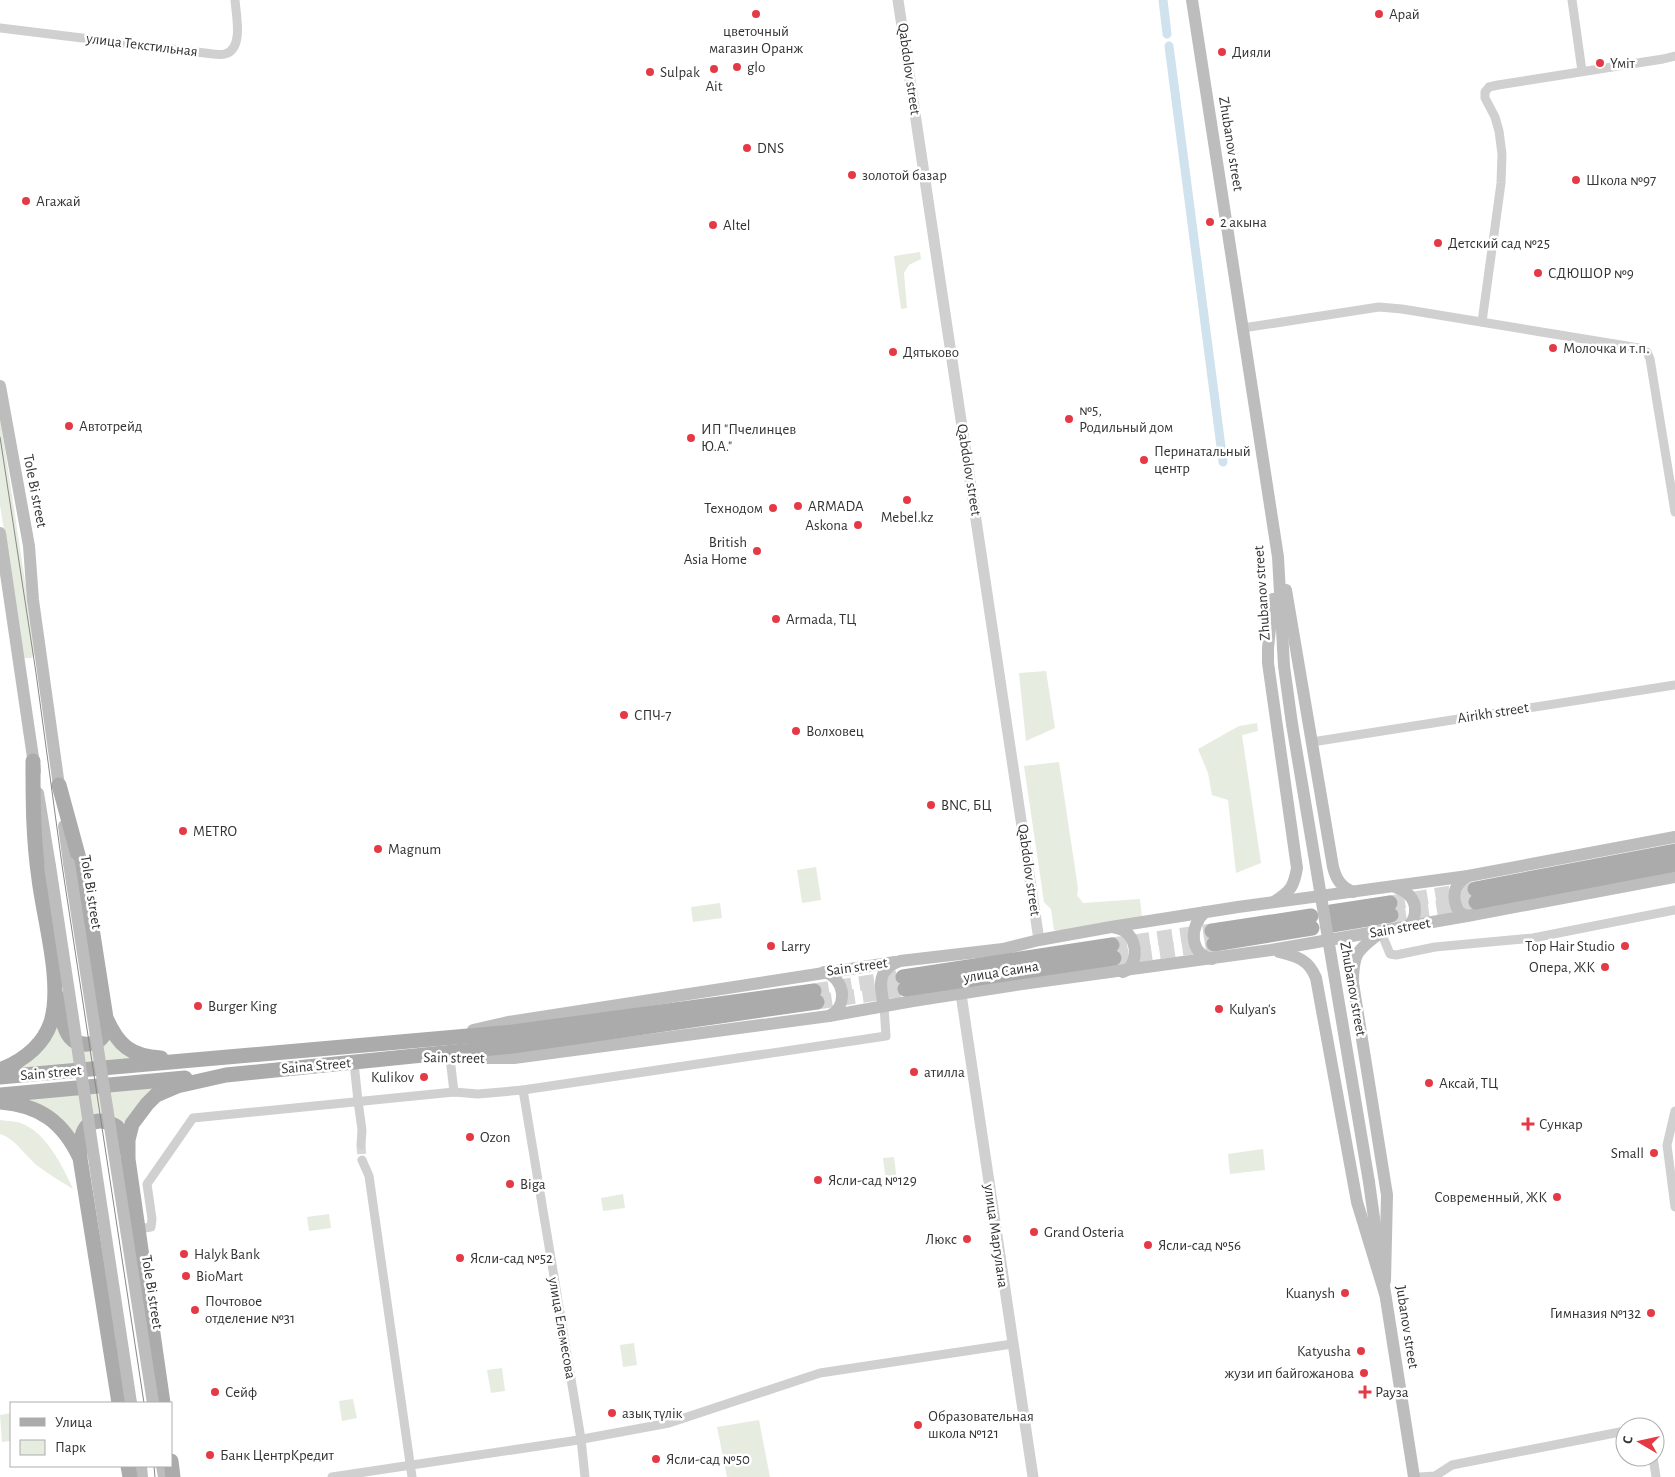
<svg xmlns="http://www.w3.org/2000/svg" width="1675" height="1477" viewBox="0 0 1675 1477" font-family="'Alegreya Sans',sans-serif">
	<rect width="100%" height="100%" fill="#fff"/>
	<g fill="#e6ecdf">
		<polygon points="920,252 921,259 909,265 904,273 907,308 901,309 894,256"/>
		<polygon points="0,416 36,654 31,658 24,658 0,505"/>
		<polygon points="1046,671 1055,728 1026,741 1019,673"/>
		<polygon points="1257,723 1258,731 1242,735 1261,863 1236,873 1228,800 1212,795 1208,773 1198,749 1239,726"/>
		<polygon points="1059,762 1078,888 1077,895 1083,903 1140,899 1142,917 1061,931 1054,930 1051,909 1044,902 1024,766"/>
		<polygon points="816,867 821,900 802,903 797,870"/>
		<polygon points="720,903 722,918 693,922 691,907"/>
		<polygon points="59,1020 64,1038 100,1047 110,1039 119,1051 137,1062 10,1073"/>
		<polygon points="163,1087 125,1133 111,1119 76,1141 51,1113 30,1099"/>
		<path d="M0 1120C7 1121 17 1121 23 1124 47 1134 63 1167 73 1189 62 1182 50 1175 39 1167 27 1158 15 1138 0 1134Z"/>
		<polygon points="1263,1149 1265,1170 1230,1174 1228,1154"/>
		<polygon points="894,1157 897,1181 886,1182 883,1158"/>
		<polygon points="623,1194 625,1208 603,1211 601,1198"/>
		<polygon points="329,1214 331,1228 309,1231 307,1217"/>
		<polygon points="634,1343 637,1365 623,1367 620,1345"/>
		<polygon points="502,1368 505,1391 491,1393 487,1370"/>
		<polygon points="353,1399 357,1418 342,1421 339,1401"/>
		<polygon points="11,1413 11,1441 2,1442 0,1415"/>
		<polygon points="759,1420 770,1477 727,1477 717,1427"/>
	</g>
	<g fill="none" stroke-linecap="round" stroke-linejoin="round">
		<g stroke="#cfe2ee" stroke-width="9">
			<polyline points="1163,0 1167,34"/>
			<polyline points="1169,46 1223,462"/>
		</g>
		<polyline stroke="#d6d6d6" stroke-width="9" stroke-dasharray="9 4.5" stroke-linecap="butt" points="361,1145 362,1160"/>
		<g stroke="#d6d6d6" stroke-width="15" stroke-dasharray="15 8" stroke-linecap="butt">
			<polyline points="1390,903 1475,889"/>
			<polyline points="1391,915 1476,902"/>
			<polyline points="1112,945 1212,931"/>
			<polyline points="1114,958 1214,944"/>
			<polyline points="814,991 903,977"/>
			<polyline points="817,1002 905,989"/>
		</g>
		<g stroke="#d0d0d0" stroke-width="9">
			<polyline points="1572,0 1582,71"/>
			<path d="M0 28 213 54C216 54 221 55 225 54 244 49 236 15 235 0"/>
			<polyline points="1482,322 1501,183 1502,154 1499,131 1495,117 1485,98 1485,92 1489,87 1498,85 1663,59 1675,56"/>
			<polyline points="1243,328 1379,307 1402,309 1639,348 1647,352 1650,359 1675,512"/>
			<polyline points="1312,742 1675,685"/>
			<polyline points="1381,932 1390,954 1396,955 1435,947 1533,938 1675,910"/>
			<polyline points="450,1058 454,1092"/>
			<polyline points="354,1063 358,1101 362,1130 361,1145"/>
			<polyline points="523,1090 581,1439 585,1477"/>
			<polyline points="1675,1111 1667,1145 1675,1207"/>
			<polyline points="362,1160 369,1176 412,1477"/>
			<polyline points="138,1229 151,1227 152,1219 147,1184 193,1118 454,1092 478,1094 523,1090 886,1036 884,1006"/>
			<polyline points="1643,1427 1645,1427"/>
			<polyline points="1653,1457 1656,1477"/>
			<polyline points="332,1477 572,1441 669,1423 820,1373 1012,1344"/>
			<polyline points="1420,1477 1435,1476 1452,1465 1625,1431"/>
		</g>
		<g stroke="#d0d0d0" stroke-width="11">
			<polyline points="898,0 1039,940"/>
			<polyline points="961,994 1033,1477"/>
		</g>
		<g stroke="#bdbdbd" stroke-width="12">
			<polyline points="1192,0 1278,557 1284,666 1292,724"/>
			<polyline points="0,386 29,546 33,600 60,793"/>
			<polyline points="0,533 35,771"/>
			<path d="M1286 590 1333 867C1336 879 1341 887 1353 892"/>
			<path d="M1273 599 1268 648V663L1297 868C1294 886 1291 891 1275 901"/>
			<polyline points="38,793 50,866"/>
			<polyline points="64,826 69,863"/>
			<path d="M1395 887C1400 889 1405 891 1409 895 1418 904 1417 921 1406 927"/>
			<path d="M1205 912C1189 926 1189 954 1212 959"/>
			<path d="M1467 916 1459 912C1451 898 1453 884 1468 876"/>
			<path d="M1112 927C1117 928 1123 929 1127 933 1138 943 1138 966 1123 972"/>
			<path d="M1380 933C1357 951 1353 953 1353 983L1387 1195 1385 1281"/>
			<path d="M1279 952C1297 956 1309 960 1316 978L1357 1202 1385 1294"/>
			<path d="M824 972C845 978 849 1006 829 1016"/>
			<path d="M884 1006C880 985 876 970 900 961L1003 949 1039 940 1111 927 1238 907 1468 876 1675 837"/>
			<polyline points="473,1030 508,1022 895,962"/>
			<polyline points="448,1058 514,1058 829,1016 913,1001 1029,983 1271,950 1467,916 1675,877"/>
			<polyline points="1369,1182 1379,1254"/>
			<polyline points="1384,1286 1414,1477"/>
			<polyline points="141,1466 142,1477"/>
			<polyline points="162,1466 164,1477"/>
		</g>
		<g stroke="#ababab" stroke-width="15">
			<path d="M59 785 84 877 106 1018C118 1045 130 1056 161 1058"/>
			<polyline points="1475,889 1675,851"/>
			<polyline points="1476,902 1675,864"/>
			<polyline points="1331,912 1390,903"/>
			<polyline points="1332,925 1391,915"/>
			<polyline points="1212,931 1311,916"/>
			<polyline points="1214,944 1312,928"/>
			<polyline points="903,977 1112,945"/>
			<polyline points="905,989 1114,958"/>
			<path d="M59 998C61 1010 62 1027 70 1037 78 1047 98 1047 104 1034 106 1030 106 1023 106 1018"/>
			<path d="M0 1070C22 1061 43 1046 51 1022 63 983 44 920 39 879 33 838 33 801 33 761"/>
			<polyline points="0,1077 513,1032 814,991"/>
			<polyline points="0,1095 185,1078"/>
			<path d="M0 1102C40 1105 63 1122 80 1158L119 1403"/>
			<path d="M80 1156C80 1141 81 1120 102 1121 107 1122 113 1124 117 1127 122 1133 123 1143 125 1150"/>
			<polyline points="163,1403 128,1159 128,1140 132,1124 147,1104 156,1095 177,1086 226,1075 513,1046 817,1002"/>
			<polyline points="171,1461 173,1477"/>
			<polyline points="128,1466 130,1477"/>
		</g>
		<g stroke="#888" stroke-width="1">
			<polyline points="0,437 36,673 62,865 144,1403"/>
			<polyline points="154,1466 155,1477"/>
		</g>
		<g stroke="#bdbdbd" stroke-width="12">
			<polyline points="1292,724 1369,1182"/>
			<polyline points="69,863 153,1403"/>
			<polyline points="50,866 131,1403"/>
		</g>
	</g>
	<g fill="#e63946" stroke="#fff" stroke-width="2">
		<circle cx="756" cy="14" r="5"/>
		<circle cx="1379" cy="14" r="5"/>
		<circle cx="1222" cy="52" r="5"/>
		<circle cx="1600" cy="63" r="5"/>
		<circle cx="737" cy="67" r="5"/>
		<circle cx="714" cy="69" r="5"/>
		<circle cx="650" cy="72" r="5"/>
		<circle cx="747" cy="148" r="5"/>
		<circle cx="852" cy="175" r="5"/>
		<circle cx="1576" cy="180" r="5"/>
		<circle cx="26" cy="201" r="5"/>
		<circle cx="1210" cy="222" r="5"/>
		<circle cx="713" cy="225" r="5"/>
		<circle cx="1438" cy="243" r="5"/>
		<circle cx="1538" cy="273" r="5"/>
		<circle cx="1553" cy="348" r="5"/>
		<circle cx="893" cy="352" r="5"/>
		<circle cx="1069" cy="419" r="5"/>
		<circle cx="69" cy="426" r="5"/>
		<circle cx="691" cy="438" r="5"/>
		<circle cx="1144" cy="460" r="5"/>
		<circle cx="907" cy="500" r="5"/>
		<circle cx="798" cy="506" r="5"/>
		<circle cx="773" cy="508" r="5"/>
		<circle cx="858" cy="525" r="5"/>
		<circle cx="757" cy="551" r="5"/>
		<circle cx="776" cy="619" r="5"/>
		<circle cx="624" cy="715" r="5"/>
		<circle cx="796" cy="731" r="5"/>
		<circle cx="931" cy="805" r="5"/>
		<circle cx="183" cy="831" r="5"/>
		<circle cx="378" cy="849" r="5"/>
		<circle cx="771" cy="946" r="5"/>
		<circle cx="1625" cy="946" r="5"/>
		<circle cx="1605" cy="967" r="5"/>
		<circle cx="198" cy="1006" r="5"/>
		<circle cx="1219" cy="1009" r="5"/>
		<circle cx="914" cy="1072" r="5"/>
		<circle cx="424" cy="1077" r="5"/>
		<circle cx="1429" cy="1083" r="5"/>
		<path d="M1525.5 1116.5h5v5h5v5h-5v5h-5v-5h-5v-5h5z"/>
		<circle cx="470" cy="1137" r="5"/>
		<circle cx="1654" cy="1153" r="5"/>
		<circle cx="818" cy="1180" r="5"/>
		<circle cx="510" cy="1184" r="5"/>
		<circle cx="1557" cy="1197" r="5"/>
		<circle cx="1034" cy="1232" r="5"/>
		<circle cx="967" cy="1239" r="5"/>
		<circle cx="1148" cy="1245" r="5"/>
		<circle cx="184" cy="1254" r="5"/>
		<circle cx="460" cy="1258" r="5"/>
		<circle cx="186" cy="1276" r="5"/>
		<circle cx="1345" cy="1293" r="5"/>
		<circle cx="195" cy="1310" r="5"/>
		<circle cx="1651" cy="1313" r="5"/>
		<circle cx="1361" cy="1351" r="5"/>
		<circle cx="1364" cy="1373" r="5"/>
		<circle cx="215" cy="1392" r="5"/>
		<path d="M1362.5 1384.5h5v5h5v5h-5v5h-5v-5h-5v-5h5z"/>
		<circle cx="612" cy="1413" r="5"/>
		<circle cx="918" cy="1425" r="5"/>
		<circle cx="210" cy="1455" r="5"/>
		<circle cx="656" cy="1459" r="5"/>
	</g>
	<g text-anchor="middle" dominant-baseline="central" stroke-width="5" stroke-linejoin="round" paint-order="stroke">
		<g font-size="15" fill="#333" stroke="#fff" text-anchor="start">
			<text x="1389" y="14">Арай</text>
			<text x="756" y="31" text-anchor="middle">цветочный<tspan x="756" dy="17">магазин Оранж</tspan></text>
			<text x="1232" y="52">Дияли</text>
			<text x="1610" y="63">Үміт</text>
			<text x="747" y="67">glo</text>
			<text x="660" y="72">Sulpak</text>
			<text x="714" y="86" text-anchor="middle">Ait</text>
			<text x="757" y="148">DNS</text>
			<text x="862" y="175">золотой базар</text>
			<text x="1586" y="180">Школа №97</text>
			<text x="36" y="201">Агажай</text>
			<text x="1220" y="222">2 акына</text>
			<text x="723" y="225">Altel</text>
			<text x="1448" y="243">Детский сад №25</text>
			<text x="1548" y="273">СДЮШОР №9</text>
			<text x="1563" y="348">Молочка и т.п.</text>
			<text x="903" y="352">Дятьково</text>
			<text x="1079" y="410">№5,<tspan x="1079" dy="17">Родильный дом</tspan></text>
			<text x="79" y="426">Автотрейд</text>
			<text x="701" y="429">ИП "Пчелинцев<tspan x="701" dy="17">Ю.А."</tspan></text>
			<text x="1154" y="451">Перинатальный<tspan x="1154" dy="17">центр</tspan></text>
			<text x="808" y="506">ARMADA</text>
			<text x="763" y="508" text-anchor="end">Технодом</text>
			<text x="907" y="517" text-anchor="middle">Mebel.kz</text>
			<text x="848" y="525" text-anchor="end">Askona</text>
			<text x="747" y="542" text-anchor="end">British<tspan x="747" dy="17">Asia Home</tspan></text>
			<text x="786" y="619">Armada, ТЦ</text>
			<text x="634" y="715">СПЧ-7</text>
			<text x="806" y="731">Волховец</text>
			<text x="941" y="805">BNC, БЦ</text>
			<text x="193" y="831">METRO</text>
			<text x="388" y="849">Magnum</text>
			<text x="781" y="946">Larry</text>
			<text x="1615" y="946" text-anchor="end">Top Hair Studio</text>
			<text x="1595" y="967" text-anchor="end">Опера, ЖК</text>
			<text x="208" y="1006">Burger King</text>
			<text x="1229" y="1009">Kulyan's</text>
			<text x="924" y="1072">атилла</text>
			<text x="414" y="1077" text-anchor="end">Kulikov</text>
			<text x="1439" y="1083">Аксай, ТЦ</text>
			<text x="1539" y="1124">Сункар</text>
			<text x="480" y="1137">Ozon</text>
			<text x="1644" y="1153" text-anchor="end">Small</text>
			<text x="828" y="1180">Ясли-сад №129</text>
			<text x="520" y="1184">Biga</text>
			<text x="1547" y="1197" text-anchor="end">Современный, ЖК</text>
			<text x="1044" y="1232">Grand Osteria</text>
			<text x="957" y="1239" text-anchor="end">Люкс</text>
			<text x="1158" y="1245">Ясли-сад №56</text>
			<text x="194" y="1254">Halyk Bank</text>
			<text x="470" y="1258">Ясли-сад №52</text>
			<text x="196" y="1276">BioMart</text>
			<text x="1335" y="1293" text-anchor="end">Kuanysh</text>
			<text x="205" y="1301">Почтовое<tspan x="205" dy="17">отделение №31</tspan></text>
			<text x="1641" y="1313" text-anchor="end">Гимназия №132</text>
			<text x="1351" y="1351" text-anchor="end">Katyusha</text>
			<text x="1354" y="1373" text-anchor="end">жузи ип байгожанова</text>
			<text x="225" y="1392">Сейф</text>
			<text x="1375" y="1392">Рауза</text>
			<text x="622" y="1413">азық түлік</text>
			<text x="928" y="1416">Образовательная<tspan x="928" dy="17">школа №121</tspan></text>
			<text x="220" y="1455">Банк ЦентрКредит</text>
			<text x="666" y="1459">Ясли-сад №50</text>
		</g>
		<g font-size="15" fill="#333" stroke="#fff">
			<text transform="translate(142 45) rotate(7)">улица Текстильная</text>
			<text transform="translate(909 69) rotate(82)">Qabdolov street</text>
			<text transform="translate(1231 144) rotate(81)">Zhubanov street</text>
			<text transform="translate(969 470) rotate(81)">Qabdolov street</text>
			<text transform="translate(35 491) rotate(79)">Tole Bi street</text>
			<text transform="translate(1262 593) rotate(-94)">Zhubanov street</text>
			<text transform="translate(1493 713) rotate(-9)">Airikh street</text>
			<text transform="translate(1029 870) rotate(82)">Qabdolov street</text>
			<text transform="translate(91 892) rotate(81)">Tole Bi street</text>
			<text transform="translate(1400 928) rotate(-10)">Sain street</text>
			<text transform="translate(857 967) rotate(-8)">Sain street</text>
			<text transform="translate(1001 972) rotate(-9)">улица Саина</text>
			<text transform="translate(1353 989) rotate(80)">Zhubanov street</text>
			<text transform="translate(454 1058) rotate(1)">Sain street</text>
			<text transform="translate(316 1066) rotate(-5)">Saina Street</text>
			<text transform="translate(51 1073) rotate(-5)">Sain street</text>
			<text transform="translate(996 1236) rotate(82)">улица Маргулана</text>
			<text transform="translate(152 1292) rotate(81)">Tole Bi street</text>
			<text transform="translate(1407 1327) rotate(81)">Jubanov street</text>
			<text transform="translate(562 1328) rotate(80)">улица Елемесова</text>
		</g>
	</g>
	<rect x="10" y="1402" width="162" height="65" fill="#ffffff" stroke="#adadad"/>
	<rect x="20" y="1418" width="25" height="8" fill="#ababab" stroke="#adadad"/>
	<text x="55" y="1427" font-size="15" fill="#333333">Улица</text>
	<rect x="20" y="1440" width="25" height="15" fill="#e6ecdf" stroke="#adadad"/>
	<text x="55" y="1452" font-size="15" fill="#333333">Парк</text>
	<g transform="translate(1640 1442) rotate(279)"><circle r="24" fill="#ffffff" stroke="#adadad"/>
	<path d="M0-4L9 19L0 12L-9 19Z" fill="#e63946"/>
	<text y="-8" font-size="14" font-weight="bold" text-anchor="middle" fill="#333333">С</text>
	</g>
</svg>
